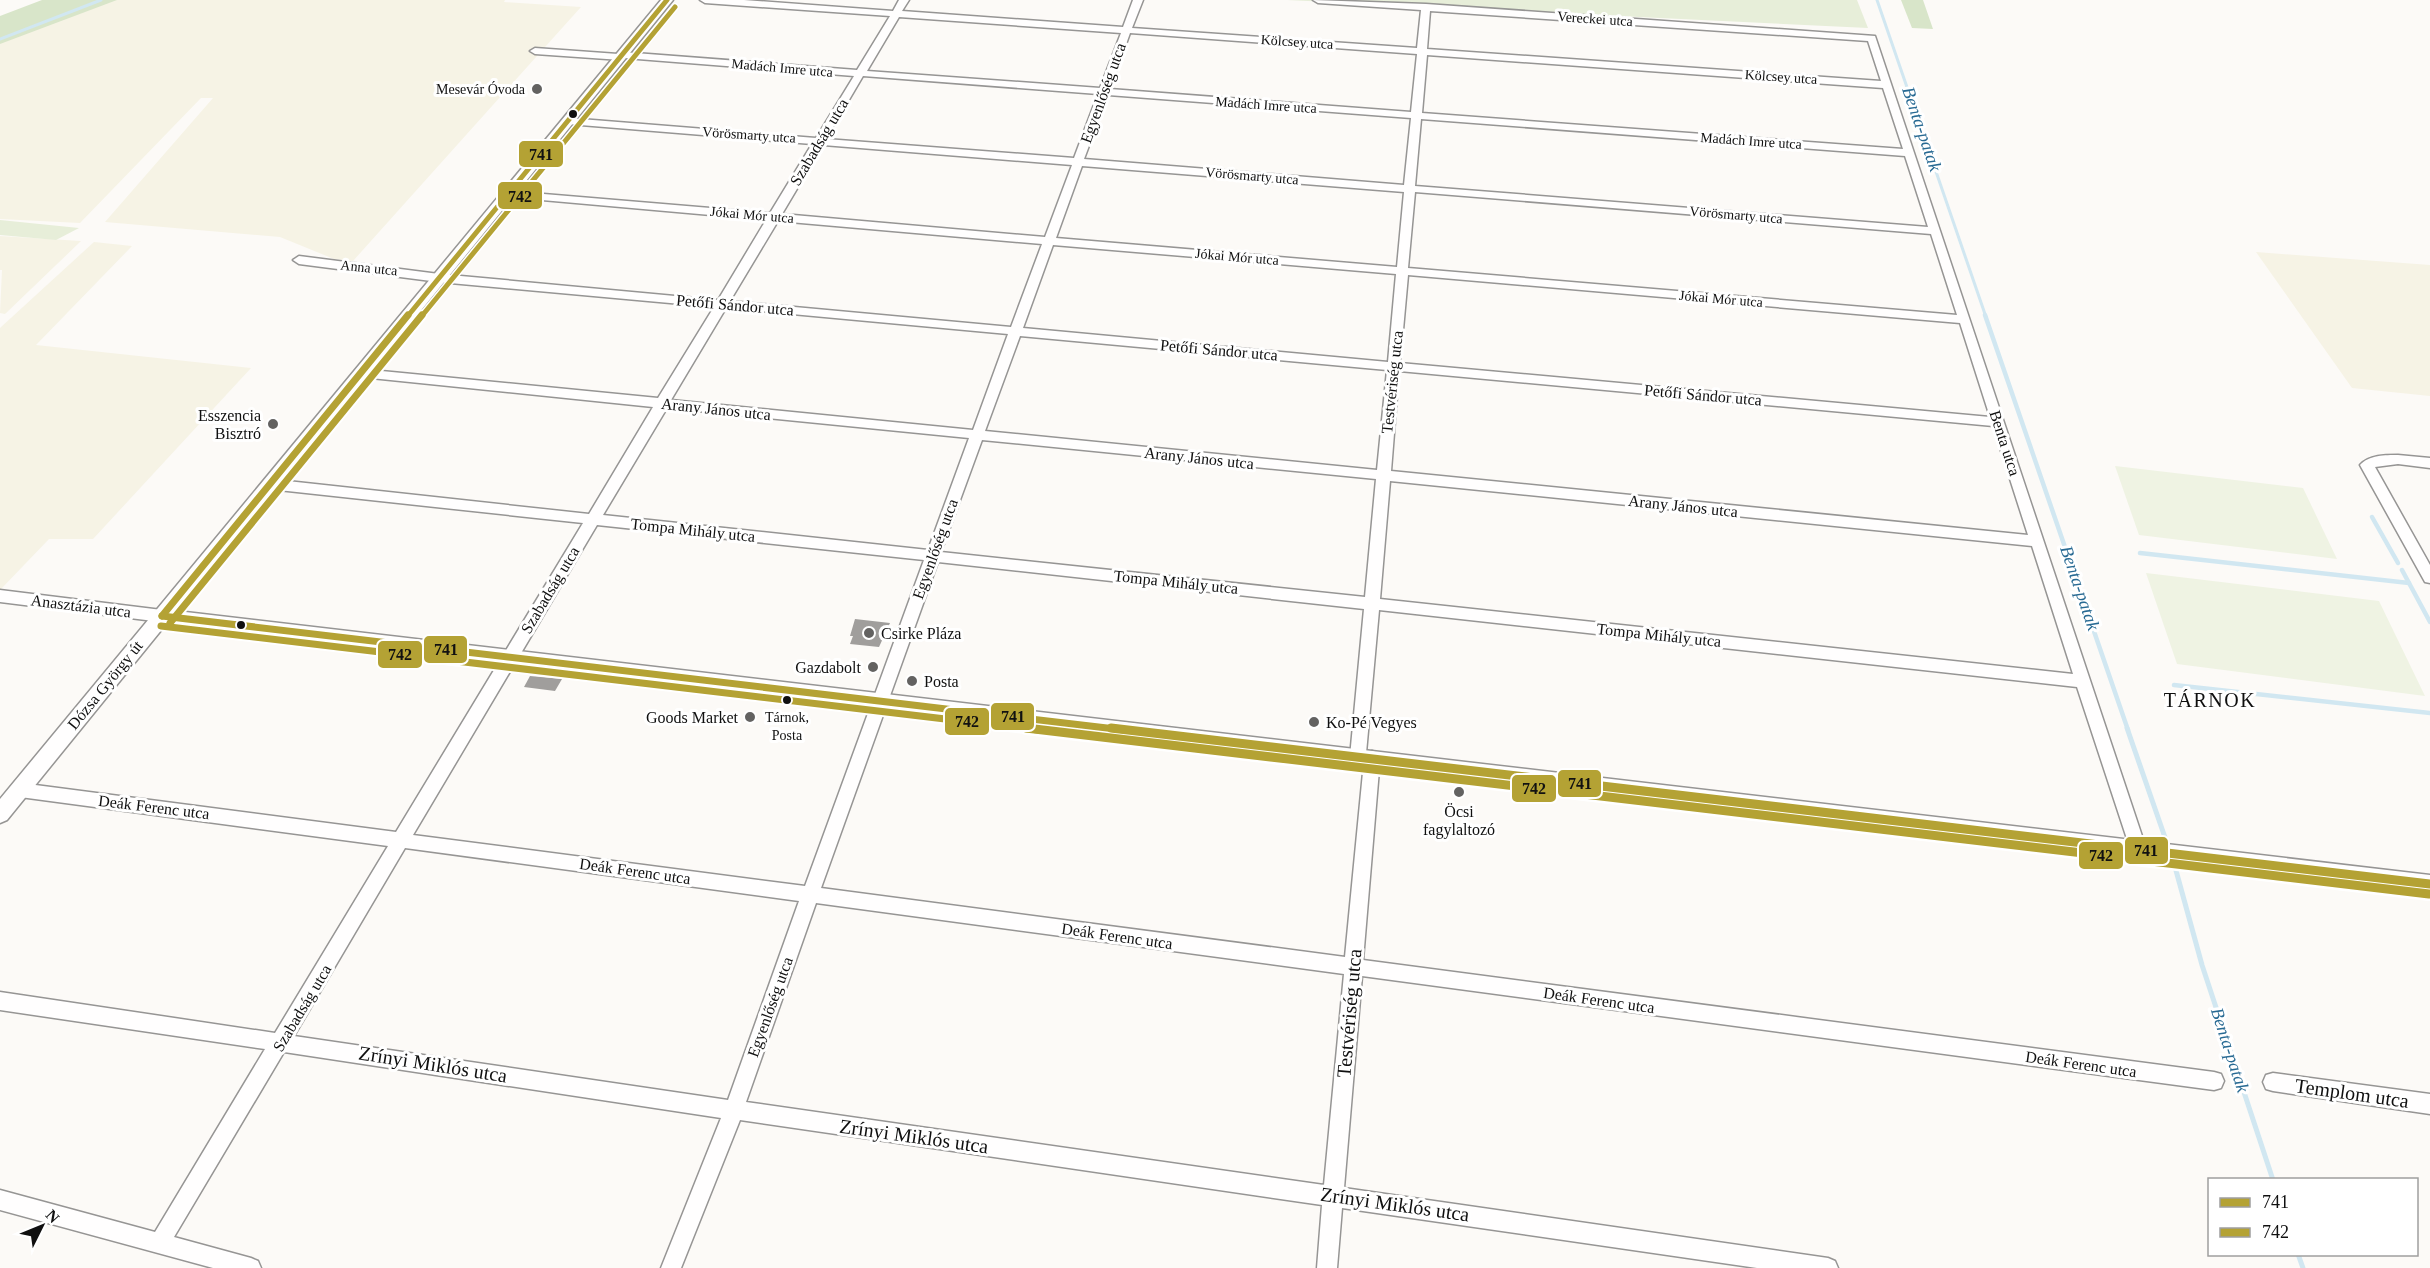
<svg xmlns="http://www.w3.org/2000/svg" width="2430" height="1268" viewBox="0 0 2430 1268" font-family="Georgia,serif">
	<rect width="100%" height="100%" fill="#fcfaf7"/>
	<g fill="#f6f3e5">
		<polygon points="112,0 505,0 504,2 581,7 353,261 334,259 280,237 105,222 213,98 201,98 80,223 0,219 0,43"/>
		<polygon points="0,236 81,241 5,314 0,313 2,270 0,270"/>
		<polygon points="94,242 132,246 36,345 251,368 93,539 49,539 0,590 0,328"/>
		<polygon points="2256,252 2430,265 2430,396 2352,388"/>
	</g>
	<g fill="#e7eed9">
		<polygon points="1287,0 1857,0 1868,28"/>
		<polygon points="0,220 79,228 56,240 0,235"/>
	</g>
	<g fill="#d8e5c9">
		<polygon points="42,0 117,0 0,44 0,16"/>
		<polygon points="1901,0 1923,0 1933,29 1912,28"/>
	</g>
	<g fill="#eff3e3">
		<polygon points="2115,466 2303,488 2337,559 2139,535"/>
		<polygon points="2146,573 2379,601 2425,696 2177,664"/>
	</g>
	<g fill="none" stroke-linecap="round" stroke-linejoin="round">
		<g stroke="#d1e7f1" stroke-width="3">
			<polyline points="1877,0 1986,317"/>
			<polyline points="0,39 101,0"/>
		</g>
		<g stroke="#d1e7f1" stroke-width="4.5">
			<polyline points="1985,315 2128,730"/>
			<polyline points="2372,517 2398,563"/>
			<polyline points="2140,553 2409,583"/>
			<polyline points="2402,570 2430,622"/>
			<polyline points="2174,685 2430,713"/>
		</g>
		<g stroke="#d1e7f1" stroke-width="5">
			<polyline points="2127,728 2169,849"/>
			<polyline points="2172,856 2202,965 2273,1180"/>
			<polyline points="2298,1254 2303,1268"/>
		</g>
	</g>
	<g fill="#a09e9c">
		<polygon points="855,619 890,623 879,647 850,644 853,636 850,636"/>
		<polygon points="530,676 562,679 555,691 524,687"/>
	</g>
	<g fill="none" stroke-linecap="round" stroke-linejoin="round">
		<defs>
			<g id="minor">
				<path d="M700 0H744L893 11 899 0H909L902 11 1123 27 1133 0H1143L1132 28 1417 48 1421 10 1318 3 1313 0 1426 4 1875 36 2146 848 2144 853 2138 855 2132 853 2130 848 2077 687 1379 610 1366 753 1372 751 1378 753 1380 758 1363 960 2214 1072 2221 1074 2224 1081 2221 1088 2214 1090 1362 976 1344 1188 1828 1258 1835 1261 1838 1268H1757L1342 1208 1337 1268H1317L1322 1205 740 1120 681 1268H661L721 1118 284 1052 174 1237 251 1258 258 1261 261 1268H213L0 1210V1190L155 1232 265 1049 0 1010V992L275 1033 388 846 20 797 14 795 12 790 14 785 20 783 396 832 583 523 269 489 264 487 262 484 264 481 269 479 589 514 653 407 361 377 355 373 361 369 658 398 714 307 439 282 299 264 293 260 299 256 439 274 718 300 766 220 508 197 502 194 508 191 770 213 812 144 568 124 563 121 568 118 816 138 854 76 625 58 621 60 535 54 530 51 535 48 618 54 622 52 857 70 890 16 705 3ZM1430 11 1868 41 1881 81 1427 49ZM899 17 1121 33 1100 88 867 71ZM1130 33 1417 54 1411 112 1110 89ZM1427 55 1883 88 1903 149 1422 113ZM863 76 1098 94 1074 158 826 139ZM1108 95 1411 118 1404 185 1084 159ZM1421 119 1905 156 1928 227 1415 186ZM823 145 1072 165 1045 237 782 214ZM1082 166 1404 192 1397 267 1056 238ZM1415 192 1931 234 1957 315 1408 268ZM778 221 1042 244 1011 327 730 301ZM1053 245 1396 274 1388 362 1023 328ZM1408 275 1960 323 1990 417 1400 363ZM726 308 1008 334 973 430 671 400ZM1020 336 1387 370 1377 470 985 431ZM1399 371 1993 426 2028 535 1391 471ZM667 408 969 438 928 550 603 515ZM982 440 1376 479 1365 597 941 552ZM1390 481 2032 546 2073 674 1380 599ZM597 525 924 560 805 886 413 835ZM938 562 1364 609 1350 757 1352 762 1358 764 1364 762 1345 957 821 888ZM405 848 799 901 728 1100 294 1036ZM816 903 1344 974 1324 1185 746 1102Z"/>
				<path d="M2398 455 2430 458V468L2398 464 2375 467 2430 565V583L2425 582 2360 465C2369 455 2385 455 2398 455Z"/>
				<polygon points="0,590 162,610 169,616 162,622 0,602"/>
				<polygon points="2273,1073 2430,1094 2430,1114 2273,1091 2266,1089 2263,1082 2266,1075"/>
			</g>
			<polygon id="tertiary" points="661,0 673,0 177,611 2430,875 2430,893 167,623 7,820 0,823 0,799"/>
		</defs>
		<use href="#minor" stroke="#969594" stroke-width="3"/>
		<use href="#tertiary" stroke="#969594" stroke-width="3"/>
		<use href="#minor" fill="#fffefe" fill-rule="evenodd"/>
		<use href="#tertiary" fill="#fffefe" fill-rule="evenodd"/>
		<defs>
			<polyline id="bus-1-far2" points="407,317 667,0"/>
			<g id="bus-1-far1">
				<polyline points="162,616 1124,730"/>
				<polyline points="162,616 408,315"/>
			</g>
			<polyline id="bus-1" points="1111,728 2430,884"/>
			<polyline id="bus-2-far2" points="421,317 675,7"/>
			<g id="bus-2-far1">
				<polyline points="170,623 422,315"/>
				<polyline points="161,626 1038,730"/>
			</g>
			<polyline id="bus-2" points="1026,728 2429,894"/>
		</defs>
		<use href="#bus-1-far2" stroke="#fff" stroke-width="8"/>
		<use href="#bus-1-far1" stroke="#fff" stroke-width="11"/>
		<use href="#bus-1" stroke="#fff" stroke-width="14"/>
		<use href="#bus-2-far2" stroke="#fff" stroke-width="8"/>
		<use href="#bus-2-far1" stroke="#fff" stroke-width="11"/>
		<use href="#bus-2" stroke="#fff" stroke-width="14"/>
		<use href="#bus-1-far2" stroke="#b4a234" stroke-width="5"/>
		<use href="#bus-1-far1" stroke="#b4a234" stroke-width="7"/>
		<use href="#bus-1" stroke="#b4a234" stroke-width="9"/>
		<use href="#bus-2-far2" stroke="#b4a234" stroke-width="5"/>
		<use href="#bus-2-far1" stroke="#b4a234" stroke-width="7"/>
		<use href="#bus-2" stroke="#b4a234" stroke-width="9"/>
	</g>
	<g fill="#636261" stroke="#fff" stroke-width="2">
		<circle cx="537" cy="89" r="6"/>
		<circle cx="273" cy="424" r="6"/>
		<circle cx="869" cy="633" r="6"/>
		<circle cx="873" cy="667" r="6"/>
		<circle cx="912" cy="681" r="6"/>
		<circle cx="750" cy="717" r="6"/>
		<circle cx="1314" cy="722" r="6"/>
		<circle cx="1459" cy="792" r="6"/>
	</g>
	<g fill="#101010" stroke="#fff" stroke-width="2">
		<circle cx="573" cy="114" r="5"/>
		<circle cx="241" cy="625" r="5"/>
		<circle cx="787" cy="700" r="5"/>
	</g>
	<g text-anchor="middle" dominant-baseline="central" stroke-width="6" stroke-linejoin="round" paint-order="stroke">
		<g font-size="14" fill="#101010" stroke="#fff">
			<text transform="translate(1595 19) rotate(4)">Vereckei utca</text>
			<text transform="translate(1297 42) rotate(4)">Kölcsey utca</text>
			<text transform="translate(782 68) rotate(5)">Madách Imre utca</text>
			<text transform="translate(1781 77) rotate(4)">Kölcsey utca</text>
			<text transform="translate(1266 105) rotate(4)">Madách Imre utca</text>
			<text transform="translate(749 135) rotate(4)">Vörösmarty utca</text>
			<text transform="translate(1751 141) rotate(4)">Madách Imre utca</text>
			<text transform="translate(1252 176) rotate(5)">Vörösmarty utca</text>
			<text transform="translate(752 215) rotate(5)">Jókai Mór utca</text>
			<text transform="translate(1736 215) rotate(5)">Vörösmarty utca</text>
			<text transform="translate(1237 257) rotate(5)">Jókai Mór utca</text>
			<text transform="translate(369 268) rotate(6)">Anna utca</text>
			<text transform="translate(1721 299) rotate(5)">Jókai Mór utca</text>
		</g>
		<g font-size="14" fill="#101010" stroke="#fff" text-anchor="end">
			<text x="525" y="89">Mesevár Óvoda</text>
		</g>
		<g font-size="14" fill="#101010" stroke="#fff">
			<text x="787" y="717">Tárnok,<tspan x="787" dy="18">Posta</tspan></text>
		</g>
		<g font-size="16" fill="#101010" stroke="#fff">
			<text transform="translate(1103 93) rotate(-70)">Egyenlőség utca</text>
			<text transform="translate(819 142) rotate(-59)">Szabadság utca</text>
			<text transform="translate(735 305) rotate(5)">Petőfi Sándor utca</text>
			<text transform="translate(1219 350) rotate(5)">Petőfi Sándor utca</text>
			<text transform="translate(1392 382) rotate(-84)">Testvériség utca</text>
			<text transform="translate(1703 395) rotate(5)">Petőfi Sándor utca</text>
			<text transform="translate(716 409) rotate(6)">Arany János utca</text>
			<text transform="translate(2005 443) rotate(72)">Benta utca</text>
			<text transform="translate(1199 458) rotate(6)">Arany János utca</text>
			<text transform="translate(1683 506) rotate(6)">Arany János utca</text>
			<text transform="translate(693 530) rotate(6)">Tompa Mihály utca</text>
			<text transform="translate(935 549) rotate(-70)">Egyenlőség utca</text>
			<text transform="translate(1176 582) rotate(6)">Tompa Mihály utca</text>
			<text transform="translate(550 590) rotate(-59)">Szabadság utca</text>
			<text transform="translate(81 606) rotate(7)">Anasztázia utca</text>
			<text transform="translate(1659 635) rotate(6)">Tompa Mihály utca</text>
			<text transform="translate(105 685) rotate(-51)">Dózsa György út</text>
			<text transform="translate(154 807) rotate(7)">Deák Ferenc utca</text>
			<text transform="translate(635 871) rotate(8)">Deák Ferenc utca</text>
			<text transform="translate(1117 936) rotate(8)">Deák Ferenc utca</text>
			<text transform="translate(1599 1000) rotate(8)">Deák Ferenc utca</text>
			<text transform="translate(770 1007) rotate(-70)">Egyenlőség utca</text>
			<text transform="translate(302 1008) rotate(-59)">Szabadság utca</text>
			<text transform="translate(2081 1064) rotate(8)">Deák Ferenc utca</text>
		</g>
		<g font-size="16" fill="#101010" stroke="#fff" text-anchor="end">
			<text x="261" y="415">Esszencia<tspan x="261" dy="18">Bisztró</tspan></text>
			<text x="881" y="633" text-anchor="start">Csirke Pláza</text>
			<text x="861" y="667">Gazdabolt</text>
			<text x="924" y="681" text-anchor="start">Posta</text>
			<text x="738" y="717">Goods Market</text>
			<text x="1326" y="722" text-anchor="start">Ko-Pé Vegyes</text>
			<text x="1459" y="811" text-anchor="middle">Öcsi<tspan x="1459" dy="18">fagylaltozó</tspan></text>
		</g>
		<g font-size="18" font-style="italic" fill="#286a93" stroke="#fff">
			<text transform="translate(1922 129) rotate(71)">Benta-patak</text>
			<text transform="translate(2080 588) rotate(71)">Benta-patak</text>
			<text transform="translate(2230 1050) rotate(72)">Benta-patak</text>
		</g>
		<g font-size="20" letter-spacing="1.5" fill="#101010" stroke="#fff">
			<text x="2210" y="700">TÁRNOK</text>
		</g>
		<g font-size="20" fill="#101010" stroke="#fff">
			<text transform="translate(1349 1013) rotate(-85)">Testvériség utca</text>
			<text transform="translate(433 1064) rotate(9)">Zrínyi Miklós utca</text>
			<text transform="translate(2352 1093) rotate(8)">Templom utca</text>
			<text transform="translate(914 1136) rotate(8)">Zrínyi Miklós utca</text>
			<text transform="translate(1395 1204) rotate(8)">Zrínyi Miklós utca</text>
		</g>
	</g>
	<g stroke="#fff" stroke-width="2">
		<rect x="518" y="140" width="46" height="28" rx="6" fill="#b4a234"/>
		<rect x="497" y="181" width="46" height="29" rx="6" fill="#b4a234"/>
		<rect x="423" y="635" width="45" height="29" rx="6" fill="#b4a234"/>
		<rect x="377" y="640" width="46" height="29" rx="6" fill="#b4a234"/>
		<rect x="990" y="702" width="45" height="29" rx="6" fill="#b4a234"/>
		<rect x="944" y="707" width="46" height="29" rx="6" fill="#b4a234"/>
		<rect x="1557" y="769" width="45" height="29" rx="6" fill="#b4a234"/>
		<rect x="1511" y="774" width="46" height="29" rx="6" fill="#b4a234"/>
		<rect x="2124" y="836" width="45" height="29" rx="6" fill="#b4a234"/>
		<rect x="2078" y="841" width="46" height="29" rx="6" fill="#b4a234"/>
	</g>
	<g font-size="16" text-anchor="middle" font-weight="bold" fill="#111">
		<text x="541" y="160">741</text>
		<text x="520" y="202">742</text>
		<text x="446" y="655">741</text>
		<text x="400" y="660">742</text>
		<text x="1013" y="722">741</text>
		<text x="967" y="727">742</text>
		<text x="1580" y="789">741</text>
		<text x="1534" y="794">742</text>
		<text x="2146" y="856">741</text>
		<text x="2101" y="861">742</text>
	</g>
	<rect x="2208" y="1178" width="210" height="78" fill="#ffffff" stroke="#9f9f9f" stroke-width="1.5"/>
	<rect x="2220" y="1198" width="30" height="9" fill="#b4a234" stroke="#9f9f9f" stroke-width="1.5"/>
	<text x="2262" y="1208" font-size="18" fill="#101010">741</text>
	<rect x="2220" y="1228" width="30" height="9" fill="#b4a234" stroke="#9f9f9f" stroke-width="1.5"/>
	<text x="2262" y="1238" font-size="18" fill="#101010">742</text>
	<g transform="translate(42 1226) rotate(47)" stroke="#ffffff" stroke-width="4.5" paint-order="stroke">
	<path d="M0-4.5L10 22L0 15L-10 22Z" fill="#101010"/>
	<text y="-9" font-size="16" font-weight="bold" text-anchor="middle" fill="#101010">N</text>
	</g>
</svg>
